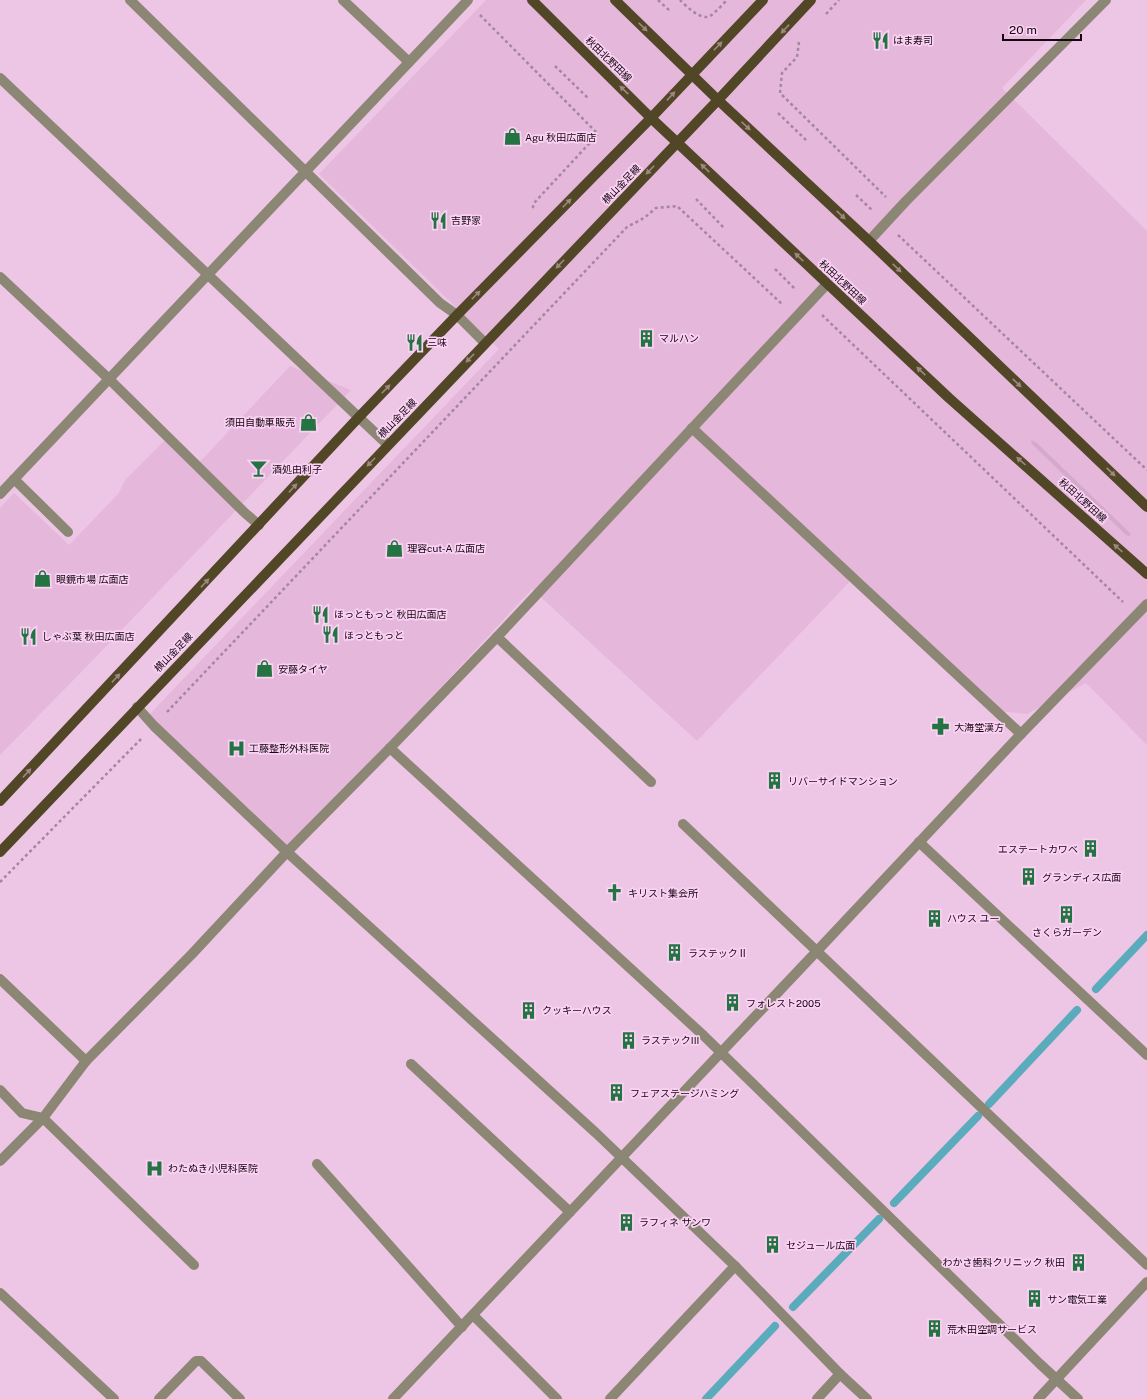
<svg xmlns="http://www.w3.org/2000/svg" width="1147" height="1399" viewBox="0 0 1147 1399" font-family="'Public Sans','Noto Sans JP',sans-serif">
	<rect width="100%" height="100%" fill="#edc6e5"/>
	<g fill="#e4b7db">
		<polygon points="486,0 1086,0 1002,88 1147,231 1147,745 1086,683 1027,714 997,711 857,574 697,741 532,589 287,853 147,717 499,349 319,174"/>
		<polygon points="290,366 351,390 92,661 0,755 0,508 14,493 69,545 118,494 126,479 166,439 195,467"/>
	</g>
	<polygon fill="#d4a9cc" points="1031,440 1037,443 1131,534 1129,536 1126,535 1032,444"/>
	<g fill="none" stroke-linecap="round" stroke-linejoin="round">
		<g stroke="#5aacbd" stroke-width="8">
			<polyline points="1096,989 1147,935"/>
			<polyline points="989,1104 1077,1010"/>
			<polyline points="894,1203 978,1116"/>
			<polyline points="793,1307 879,1219"/>
			<polyline points="706,1399 775,1326"/>
		</g>
		<g stroke="#a5869f" stroke-width="2.5" stroke-dasharray="3 3" stroke-linecap="butt">
			<polyline points="658,0 670,11"/>
			<path d="M680 0C686 6 701 21 710 16 716 12 722 5 727 0"/>
			<polyline points="826,14 839,0"/>
			<polyline points="480,15 598,134 534,203 532,211"/>
			<polyline points="799,42 797,57 782,73 780,93 886,197"/>
			<polyline points="555,66 589,99"/>
			<polyline points="778,113 807,141"/>
			<polyline points="856,195 873,211"/>
			<polyline points="696,199 725,229"/>
			<polyline points="898,235 1147,470"/>
			<polyline points="775,269 796,290"/>
			<polyline points="822,315 1123,602"/>
			<polyline points="167,712 627,227 644,218 656,208 677,206 783,305"/>
			<polyline points="0,882 141,739"/>
		</g>
		<g stroke="#8c8674" stroke-width="10">
			<polyline points="130,0 440,303 457,315 485,343"/>
			<polyline points="343,0 409,62"/>
			<polyline points="0,78 388,445"/>
			<polyline points="869,241 906,201 1106,0"/>
			<polyline points="0,277 109,379 245,513 259,525"/>
			<polyline points="692,428 1021,734"/>
			<polyline points="14,479 68,532"/>
			<polyline points="0,494 468,0"/>
			<polyline points="497,637 651,782"/>
			<polyline points="137,707 154,726 287,852 596,1133 735,1266 840,1374 867,1399"/>
			<polyline points="390,748 704,1036 1040,1364 1078,1399"/>
			<polyline points="683,824 1147,1265"/>
			<polyline points="919,842 1147,1055"/>
			<polyline points="0,979 86,1061"/>
			<polyline points="411,1064 570,1212"/>
			<polyline points="0,1090 22,1113 43,1118 194,1265"/>
			<polyline points="0,1161 43,1118 86,1061 192,954 287,852 390,748 497,637 827,284"/>
			<polyline points="317,1164 462,1327"/>
			<polyline points="0,1293 114,1399"/>
			<polyline points="473,1315 557,1399"/>
			<polyline points="159,1399 196,1361 201,1361 240,1399"/>
			<polyline points="393,1399 817,951 1021,734 1147,604"/>
			<polyline points="610,1399 735,1266"/>
			<polyline points="817,1399 840,1374"/>
			<polyline points="1038,1399 1147,1282"/>
		</g>
		<g stroke="#514726" stroke-width="10">
			<polyline points="532,0 651,118 949,398 1147,574"/>
			<polyline points="615,0 718,100 869,241 1147,507"/>
			<polyline points="0,801 359,417 457,315 651,118 763,0"/>
			<polyline points="0,852 718,100 811,0"/>
		</g>
	</g>
	<defs><path id="oneway-solid" d="M-6-.8H1V-3.2L6.5 0L1 3.2V.8H-6Z"/></defs>
	<g fill="#9e8682">
		<use href="#oneway-solid" transform="translate(643 27) rotate(44)"/>
		<use href="#oneway-solid" transform="translate(785 29) rotate(133)"/>
		<use href="#oneway-solid" transform="translate(718 46) rotate(-46)"/>
		<use href="#oneway-solid" transform="translate(624 90) rotate(-136)"/>
		<use href="#oneway-solid" transform="translate(671 96) rotate(-47)"/>
		<use href="#oneway-solid" transform="translate(746 126) rotate(43)"/>
		<use href="#oneway-solid" transform="translate(705 168) rotate(-137)"/>
		<use href="#oneway-solid" transform="translate(650 170) rotate(134)"/>
		<use href="#oneway-solid" transform="translate(567 203) rotate(-45)"/>
		<use href="#oneway-solid" transform="translate(841 215) rotate(43)"/>
		<use href="#oneway-solid" transform="translate(799 257) rotate(-137)"/>
		<use href="#oneway-solid" transform="translate(560 264) rotate(134)"/>
		<use href="#oneway-solid" transform="translate(897 268) rotate(44)"/>
		<use href="#oneway-solid" transform="translate(476 295) rotate(-45)"/>
		<use href="#oneway-solid" transform="translate(470 358) rotate(134)"/>
		<use href="#oneway-solid" transform="translate(921 371) rotate(-137)"/>
		<use href="#oneway-solid" transform="translate(1017 383) rotate(44)"/>
		<use href="#oneway-solid" transform="translate(386 389) rotate(-46)"/>
		<use href="#oneway-solid" transform="translate(1021 461) rotate(-138)"/>
		<use href="#oneway-solid" transform="translate(371 462) rotate(134)"/>
		<use href="#oneway-solid" transform="translate(1111 472) rotate(44)"/>
		<use href="#oneway-solid" transform="translate(293 488) rotate(-47)"/>
		<use href="#oneway-solid" transform="translate(1118 548) rotate(-138)"/>
		<use href="#oneway-solid" transform="translate(205 583) rotate(-47)"/>
		<use href="#oneway-solid" transform="translate(116 678) rotate(-47)"/>
		<use href="#oneway-solid" transform="translate(27 773) rotate(-47)"/>
	</g>
	<defs>
		<symbol id="restaurant-bare" viewBox="-9 -9 18 18"><path d="M-5-6h1v4h1v-4h1v4h1v-4h1v5L-1.5 .5V6h-2V.5L-5-1ZM5-6V6H3V1.5H1.5Q1.5-4 5-6Z" fill="#247343" stroke="#fbd2f3" stroke-width="2.5" paint-order="stroke"/></symbol>
		<symbol id="shop-bare" viewBox="-9 -9 18 18"><path d="M-5-2.5h2.3a2.7 3.5 0 0 1 5.4 0H5L5.5 6h-11ZM-1.5-2.5h3a1.5 2.3 0 0 0-3 0Z" fill="#247343" stroke="#fbd2f3" stroke-width="2.5" paint-order="stroke"/></symbol>
		<symbol id="building-bare" viewBox="-9 -9 18 18"><path d="M-4-6H4V6H1V3H-1V6H-4ZM-2.5-4.3h1.7v1.8h-1.7ZM.8-4.3h1.7v1.8H.8ZM-2.5-1h1.7V.8h-1.7ZM.8-1h1.7V.8H.8Z" fill="#247343" stroke="#fbd2f3" stroke-width="2.5" paint-order="stroke"/></symbol>
		<symbol id="bar-bare" viewBox="-9 -9 18 18"><path d="M-6-5H6L.8 .8V4.5H3.5V6h-7V4.5H-.8V.8Z" fill="#247343" stroke="#fbd2f3" stroke-width="2.5" paint-order="stroke"/></symbol>
		<symbol id="pharmacy-bare" viewBox="-9 -9 18 18"><path d="M-2-6h4v4h4v4h-4v4h-4v-4h-4v-4h4Z" fill="#247343" stroke="#fbd2f3" stroke-width="2.5" paint-order="stroke"/></symbol>
		<symbol id="hospital-bare" viewBox="-9 -9 18 18"><path d="M-5-5h3v3.5h4V-5h3V5h-3V1.5h-4V5h-3Z" fill="#247343" stroke="#fbd2f3" stroke-width="2.5" paint-order="stroke"/></symbol>
		<symbol id="church-bare" viewBox="-9 -9 18 18"><path d="M-1.2-6h2.4v3.5h3.3v2.4h-3.3V6h-2.4V-.1h-3.3v-2.4h3.3Z" fill="#247343" stroke="#fbd2f3" stroke-width="2.5" paint-order="stroke"/></symbol>
	</defs>
	<g fill-rule="evenodd">
		<use href="#restaurant-bare" x="868" y="28" width="25" height="25"/>
		<use href="#shop-bare" x="500" y="124" width="25" height="25"/>
		<use href="#restaurant-bare" x="426" y="208" width="25" height="25"/>
		<use href="#building-bare" x="634" y="326" width="25" height="25"/>
		<use href="#restaurant-bare" x="402" y="330" width="25" height="25"/>
		<use href="#shop-bare" x="296" y="410" width="25" height="25"/>
		<use href="#bar-bare" x="246" y="456" width="25" height="25"/>
		<use href="#shop-bare" x="382" y="536" width="25" height="25"/>
		<use href="#shop-bare" x="30" y="566" width="25" height="25"/>
		<use href="#restaurant-bare" x="308" y="602" width="25" height="25"/>
		<use href="#restaurant-bare" x="318" y="622" width="25" height="25"/>
		<use href="#restaurant-bare" x="16" y="624" width="25" height="25"/>
		<use href="#shop-bare" x="252" y="656" width="25" height="25"/>
		<use href="#pharmacy-bare" x="928" y="714" width="25" height="25"/>
		<use href="#hospital-bare" x="224" y="736" width="25" height="25"/>
		<use href="#building-bare" x="762" y="768" width="25" height="25"/>
		<use href="#building-bare" x="1078" y="836" width="25" height="25"/>
		<use href="#building-bare" x="1016" y="864" width="25" height="25"/>
		<use href="#church-bare" x="602" y="880" width="25" height="25"/>
		<use href="#building-bare" x="1054" y="902" width="25" height="25"/>
		<use href="#building-bare" x="922" y="906" width="25" height="25"/>
		<use href="#building-bare" x="662" y="940" width="25" height="25"/>
		<use href="#building-bare" x="720" y="990" width="25" height="25"/>
		<use href="#building-bare" x="516" y="998" width="25" height="25"/>
		<use href="#building-bare" x="616" y="1028" width="25" height="25"/>
		<use href="#building-bare" x="604" y="1080" width="25" height="25"/>
		<use href="#hospital-bare" x="142" y="1156" width="25" height="25"/>
		<use href="#building-bare" x="614" y="1210" width="25" height="25"/>
		<use href="#building-bare" x="760" y="1232" width="25" height="25"/>
		<use href="#building-bare" x="1066" y="1250" width="25" height="25"/>
		<use href="#building-bare" x="1022" y="1286" width="25" height="25"/>
		<use href="#building-bare" x="922" y="1316" width="25" height="25"/>
	</g>
	<g text-anchor="middle" dominant-baseline="central" stroke-width="3.5" stroke-linejoin="round" paint-order="stroke">
		<g font-size="10" fill="#140712" stroke="#fbd2f3" text-anchor="start">
			<text x="893" y="40">はま寿司</text>
			<text x="525" y="137">Agu 秋田広面店</text>
			<text x="451" y="220">吉野家</text>
			<text x="659" y="338">マルハン</text>
			<text x="427" y="342">三味</text>
			<text x="295" y="422" text-anchor="end">須田自動車販売</text>
			<text x="272" y="469">酒処由利子</text>
			<text x="407" y="548">理容cut-A 広面店</text>
			<text x="56" y="579">眼鏡市場 広面店</text>
			<text x="334" y="614">ほっともっと 秋田広面店</text>
			<text x="344" y="635">ほっともっと</text>
			<text x="42" y="636">しゃぶ葉 秋田広面店</text>
			<text x="278" y="669">安藤タイヤ</text>
			<text x="954" y="727">大海堂漢方</text>
			<text x="249" y="748">工藤整形外科医院</text>
			<text x="788" y="781">リバーサイドマンション</text>
			<text x="1078" y="849" text-anchor="end">エステートカワベ</text>
			<text x="1042" y="877">グランディス広面</text>
			<text x="628" y="893">キリスト集会所</text>
			<text x="947" y="918">ハウス ユー</text>
			<text x="1067" y="932" text-anchor="middle">さくらガーデン</text>
			<text x="688" y="953">ラステックⅡ</text>
			<text x="746" y="1003">フォレスト2005</text>
			<text x="542" y="1010">クッキーハウス</text>
			<text x="641" y="1040">ラステックIII</text>
			<text x="630" y="1093">フェアステージハミング</text>
			<text x="168" y="1168">わたぬき小児科医院</text>
			<text x="639" y="1222">ラフィネ サンワ</text>
			<text x="786" y="1245">セジュール広面</text>
			<text x="1065" y="1262" text-anchor="end">わかさ歯科クリニック 秋田</text>
			<text x="1047" y="1299">サン電気工業</text>
			<text x="947" y="1329">荒木田空調サービス</text>
		</g>
		<g font-size="10" fill="#140712" stroke="#fbd2f3">
			<text transform="translate(609 59) rotate(44)">秋田北野田線</text>
			<text transform="translate(621 184) rotate(-46)">横山金足線</text>
			<text transform="translate(843 282) rotate(43)">秋田北野田線</text>
			<text transform="translate(397 418) rotate(-46)">横山金足線</text>
			<text transform="translate(1083 500) rotate(42)">秋田北野田線</text>
			<text transform="translate(173 652) rotate(-46)">横山金足線</text>
		</g>
	</g>
	<path d="M1003 34v6h78v-6" fill="none" stroke="#140712" stroke-width="2"/>
	<text x="1009" y="34" font-size="12" fill="#140712" stroke="#fbd2f3" stroke-width="3" paint-order="stroke">20 m</text>
</svg>
